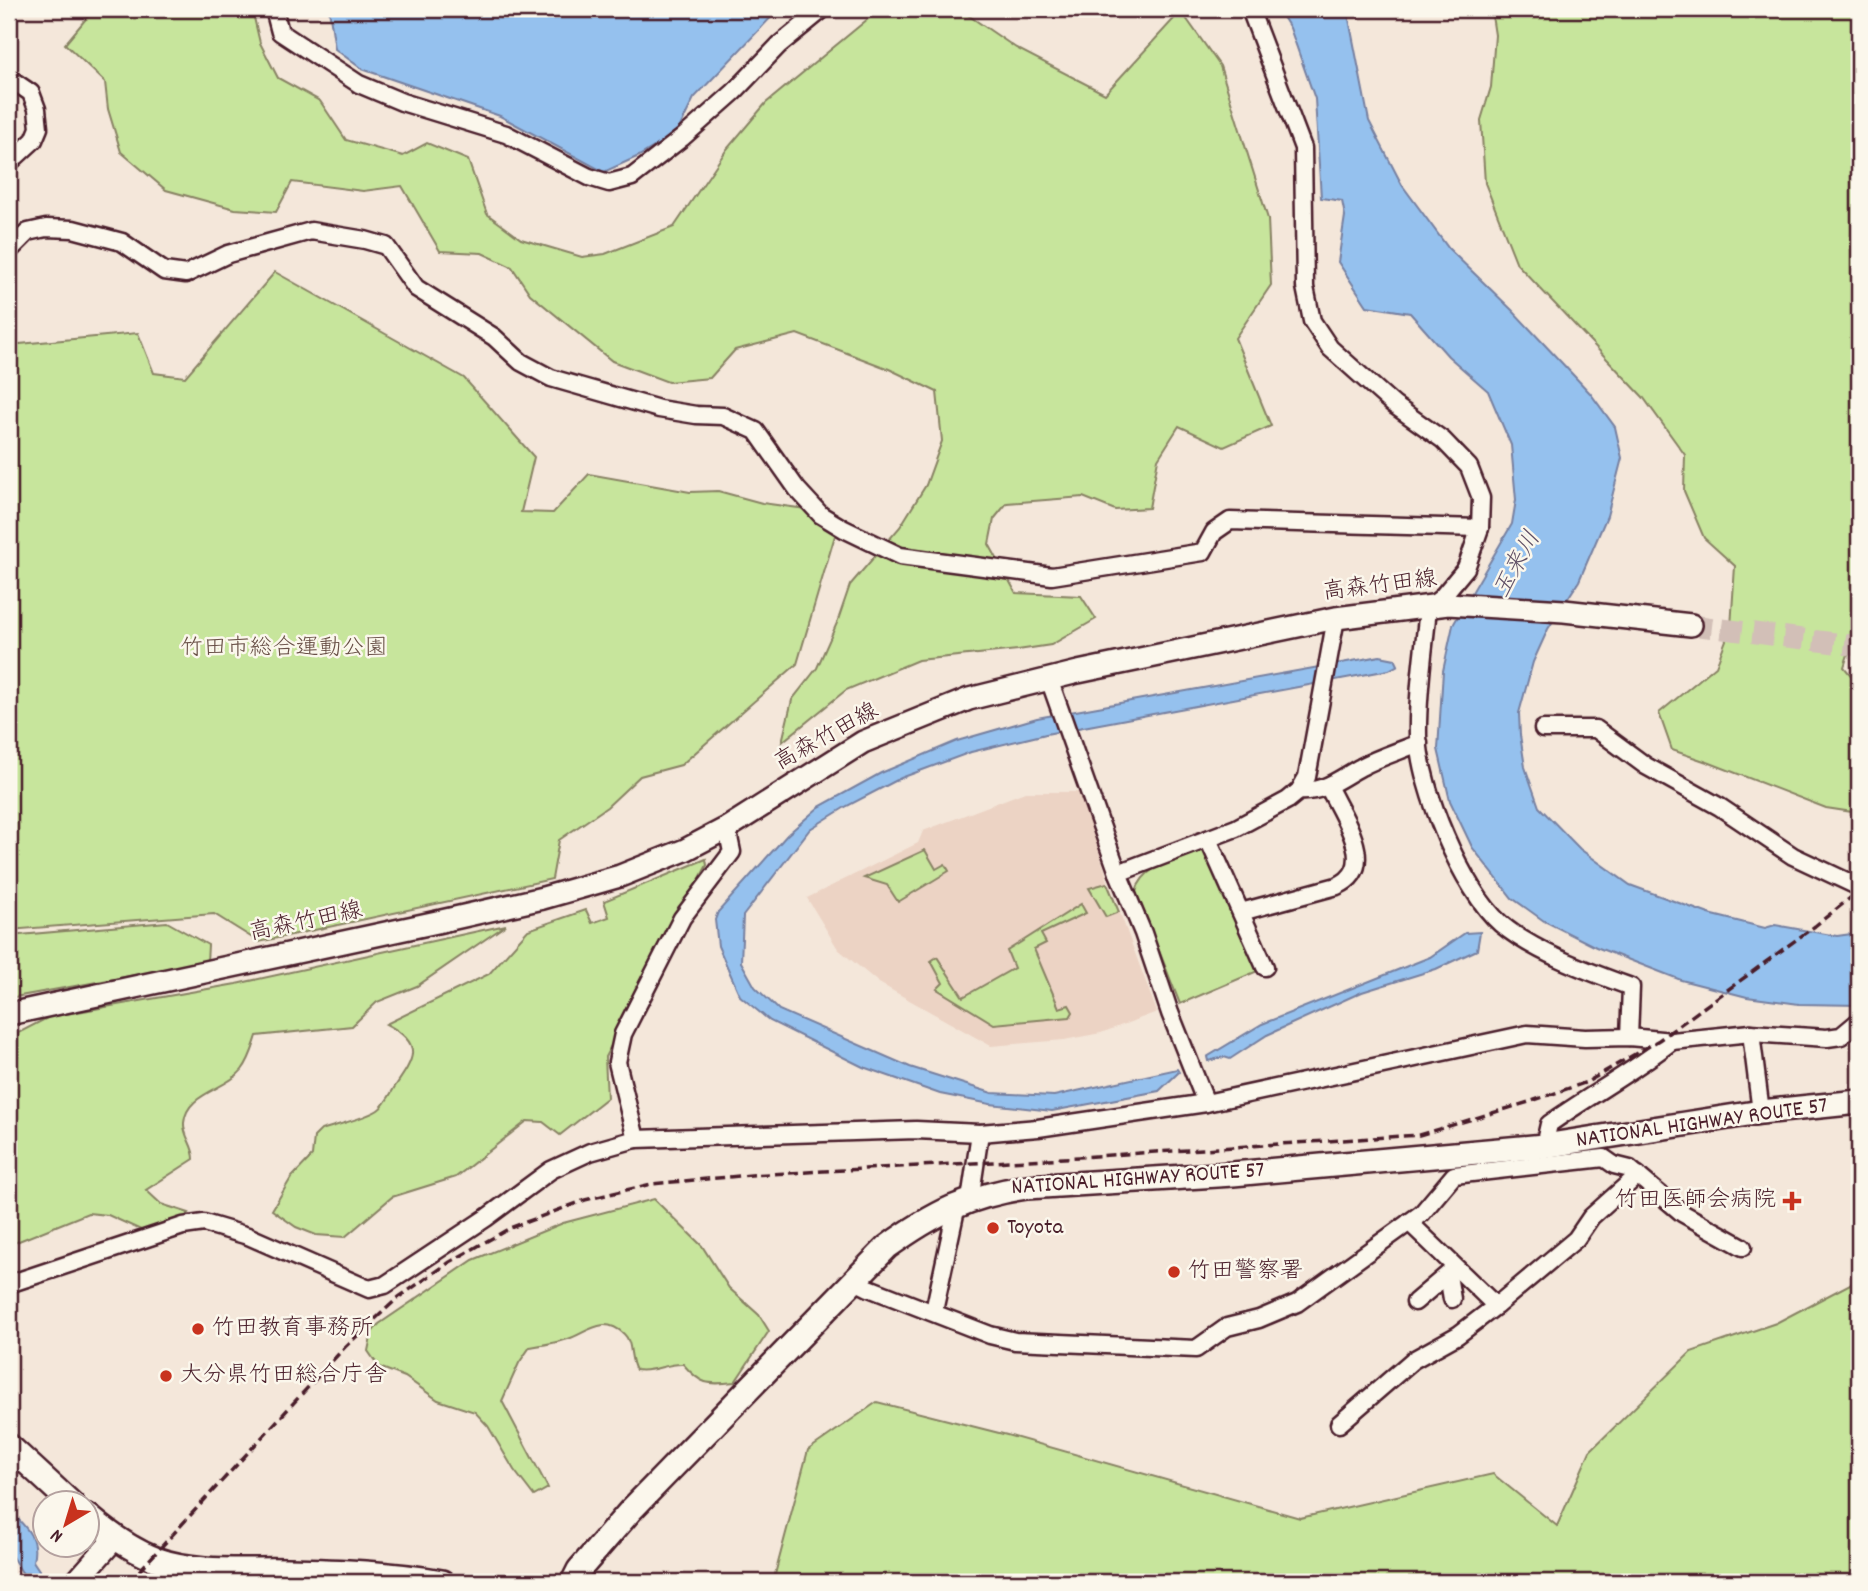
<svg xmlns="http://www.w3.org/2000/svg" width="1868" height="1591" viewBox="0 0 1868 1591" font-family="Dekko,'Klee One',sans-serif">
	<rect width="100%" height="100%" fill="#f4e7da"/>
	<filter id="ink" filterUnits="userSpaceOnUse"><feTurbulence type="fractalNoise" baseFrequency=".0143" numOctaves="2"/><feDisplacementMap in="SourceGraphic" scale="14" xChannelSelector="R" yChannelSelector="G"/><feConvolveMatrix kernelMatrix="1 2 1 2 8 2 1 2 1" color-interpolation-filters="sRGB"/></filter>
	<g filter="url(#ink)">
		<polygon fill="#ecd3c4" points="1025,792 1082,792 1107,878 1157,1012 1101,1033 1064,1040 991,1046 879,983 838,949 807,898 918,843 923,831"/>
		<g fill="#c7e59c" stroke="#888264" stroke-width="2">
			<polygon points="94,9 252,9 260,43 278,78 320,101 346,140 403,156 427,143 468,160 487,214 521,239 582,257 605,254 674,227 727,149 766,103 880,9 959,9 1016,48 1105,94 1181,11 1220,66 1268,219 1271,285 1235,338 1271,426 1224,447 1179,426 1158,459 1149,508 1115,510 1083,497 1007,503 994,519 989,544 1016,593 1081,596 1096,619 1051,645 1018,650 918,660 846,690 782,742 792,700 817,668 837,623 850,585 900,527 926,485 942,441 937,392 889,369 797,334 735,350 710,378 668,382 612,361 530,294 512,267 482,253 440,251 402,186 363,191 292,182 276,212 235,209 166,190 121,152 108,109 105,82 65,44"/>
			<polygon points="1491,9 1859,9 1859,620 1844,667 1859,685 1859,813 1826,808 1710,763 1672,750 1659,713 1716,666 1731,627 1735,566 1704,538 1684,491 1685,455 1643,397 1517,264 1485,183 1481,120 1491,87 1495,35"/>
			<polygon points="275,272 464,378 534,457 521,512 553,513 589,474 690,492 718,491 762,503 806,509 836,532 797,664 681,765 640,776 607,807 559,840 552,879 259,942 214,914 9,930 9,345 138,333 154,373 185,377"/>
			<path d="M1202 848 1207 852 1260 970 1180 1004 1136 892C1142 865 1179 858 1202 848Z"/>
			<polygon points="925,850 936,869 945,864 949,871 898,902 887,885 864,878"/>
			<path d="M706 859 707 865 605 1057 607 1098 560 1135 543 1122 527 1121 456 1177 392 1197 345 1237 316 1235 296 1227 272 1210 291 1178 312 1156 314 1137 321 1130C336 1125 366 1118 378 1110 384 1106 390 1095 394 1088 414 1059 425 1044 386 1024L489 974 528 930 586 910 592 923 609 917 604 901Z"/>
			<polygon points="1107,883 1119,912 1106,917 1089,888"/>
			<polygon points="1081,904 1086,913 1041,934 1046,943 1034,949 1059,1008 1069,1005 1073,1012 1070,1017 994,1024 937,989 943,983 931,961 937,957 963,997 1014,968 1007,951"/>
			<polygon points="167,922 208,945 207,962 9,998 9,936"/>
			<path d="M506 925 417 986 377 1002 352 1026 257 1036C253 1048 250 1060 242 1070 226 1090 186 1093 184 1123 183 1136 194 1145 194 1159L146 1190 161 1204 189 1213 182 1220 153 1231H143L108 1215 88 1213 9 1245V1059L18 1056V1033L49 1017 236 984Z"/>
			<path d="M654 1199 702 1246 729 1288 759 1315 769 1331 735 1382C707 1385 701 1385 683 1364 667 1363 652 1373 636 1370 629 1359 633 1342 624 1334 603 1314 587 1333 568 1339 556 1343 542 1345 530 1347L519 1363 502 1401 548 1488 534 1496 514 1470 488 1426 475 1412 438 1400 405 1377 379 1367 368 1351 372 1332 379 1324 473 1260 563 1223Z"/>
			<polygon points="1852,1283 1859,1283 1859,1582 773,1582 808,1450 877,1402 1007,1435 1300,1518 1493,1474 1557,1526 1590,1451 1691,1352 1776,1323"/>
		</g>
		<g fill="#95c1ee" stroke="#7780a0" stroke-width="2">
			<polygon points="329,9 779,9 694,98 677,133 639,156 604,172 500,116 362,69 335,49"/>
			<polygon points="1278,9 1347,9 1369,121 1402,185 1449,249 1512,310 1590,393 1615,427 1622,458 1607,516 1579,581 1548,629 1533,662 1519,713 1520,735 1525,767 1539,807 1580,849 1630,885 1709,914 1765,928 1775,925 1837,936 1859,933 1859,1005 1799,1004 1747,997 1681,980 1596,947 1544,921 1512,898 1472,847 1450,801 1438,749 1443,671 1453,625 1512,524 1516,500 1511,445 1488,391 1448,356 1410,313 1367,306 1338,262 1345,216 1342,201 1321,198 1315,99 1290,28"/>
			<polygon points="1380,656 1395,659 1398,665 1389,670 1046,734 971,752 901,778 847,806 810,829 743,916 741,962 755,987 779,1010 910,1067 992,1093 1054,1096 1177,1069 1179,1072 1159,1091 1052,1111 990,1104 940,1094 863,1067 770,1021 740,996 718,946 715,920 718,912 787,835 819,807 881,773 957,741 1037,718"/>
			<polygon points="1480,932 1477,950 1436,969 1362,992 1267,1035 1230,1059 1224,1057 1208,1061 1207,1057 1262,1024 1430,957 1465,933"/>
			<path d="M9 1510C25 1526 39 1537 33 1561L45 1579 42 1582H28L9 1552Z"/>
		</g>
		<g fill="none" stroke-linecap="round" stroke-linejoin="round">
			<polyline stroke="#d2bfb7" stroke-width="21" stroke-dasharray="21 10" stroke-linecap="butt" points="1691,625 1859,646"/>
			<defs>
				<g id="minor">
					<polyline points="274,9 280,32 359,84 402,102 506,134 589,177 609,183 632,177 682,138 734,92 779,45 823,9"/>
					<path d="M1250 9 1303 148 1305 287 1312 321 1330 348 1394 405 1443 440 1469 467 1481 498 1480 528 1466 568 1441 598 1428 608C1424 650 1417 694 1418 736 1420 788 1462 890 1501 924 1534 952 1590 972 1631 987L1629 1037"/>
					<polyline points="9,78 31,93 37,109 39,128 34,140 9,163"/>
					<polyline points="9,251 28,232 46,228 73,229 122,242 164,271 186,274 228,254 311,231 365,240 386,246 416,288 494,337 521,362 551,378 659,409 696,415 723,416 756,431 797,489 821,515 844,529 900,556 1052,576 1203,552 1214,532 1230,521 1480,528"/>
					<polyline points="1049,679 1118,873 1143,933 1170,1013 1206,1103"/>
					<polyline points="1543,729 1596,729 1646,766 1720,807 1793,856 1859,887"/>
					<path d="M1299 791C1324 793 1340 778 1361 767 1379 757 1400 751 1419 743"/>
					<polyline points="1208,839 1265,967"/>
					<polyline points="1118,873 1236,828 1288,800 1299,791 1307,777 1336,618"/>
					<path d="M1241 912 1337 886C1380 867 1342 816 1328 786"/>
					<polyline points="1751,1033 1761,1112"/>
					<polyline points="636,1139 617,1062 623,1034 682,918 732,852 727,828"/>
					<path d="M1544 1146 1549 1124C1590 1095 1633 1072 1672 1041"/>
					<polyline points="970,1200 980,1133"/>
					<polyline points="1409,1222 1496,1306"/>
					<polyline points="1448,1275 1452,1299"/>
					<polyline points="853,1280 869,1288 990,1335 1015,1341 1196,1349 1227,1327 1259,1319 1297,1303 1422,1213 1454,1175 1604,1158 1614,1165 1630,1169 1682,1213 1743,1247"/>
					<polyline points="9,1284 183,1226 204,1223 248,1236 369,1289 385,1285 486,1218 551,1170 590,1152 636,1139 916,1130 980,1133 1038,1128 1206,1103 1527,1034 1585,1038 1629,1037 1672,1041 1751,1033 1827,1038 1841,1036 1859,1021"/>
					<polyline points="1415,1302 1455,1268"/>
					<polyline points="934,1311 957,1205"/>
					<polyline points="1339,1424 1413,1360 1458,1335 1496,1306 1576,1239 1591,1217 1638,1175"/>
					<polyline points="176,1565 177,1582"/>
				</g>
				<g id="major">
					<polyline points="9,1014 437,922 543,898 620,876 685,850 727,828 863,742 969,699 1078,672 1336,618 1448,604 1564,611 1691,625"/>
					<polyline points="76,1582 115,1538"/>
				</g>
				<g id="highway">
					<polyline points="9,1446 72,1504"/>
					<path d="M88 1516C108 1533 129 1549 155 1559 197 1574 243 1569 287 1570 339 1571 391 1573 442 1582"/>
					<path d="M573 1582 579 1570 631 1510 887 1247C934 1213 968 1196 1027 1187L1233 1174 1544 1146 1761 1112 1859 1102"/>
				</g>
			</defs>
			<use href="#minor" stroke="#4a1f2b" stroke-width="21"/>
			<use href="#major" stroke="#4a1f2b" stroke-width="26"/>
			<use href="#highway" stroke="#4a1f2b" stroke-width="28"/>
			<use href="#minor" stroke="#fbf7ec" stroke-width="16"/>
			<use href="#major" stroke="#fbf7ec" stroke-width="21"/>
			<use href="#highway" stroke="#fbf7ec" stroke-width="23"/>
			<polyline stroke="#4a1f2b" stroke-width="3.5" stroke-dasharray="10 5" stroke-linecap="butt" points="129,1582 345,1347 399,1297 450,1262 510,1228 585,1200 651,1184 751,1175 1048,1159 1419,1135 1529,1102 1587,1082 1659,1040 1815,926 1859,891"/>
		</g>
	</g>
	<g fill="#c8321e" stroke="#fbf7ec" stroke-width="2.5">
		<path d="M1788.5 1190.5h7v7h7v7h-7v7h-7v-7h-7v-7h7z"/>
		<circle cx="993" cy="1228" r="7"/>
		<circle cx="1174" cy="1272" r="7"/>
		<circle cx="198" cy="1329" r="7"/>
		<circle cx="166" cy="1376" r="7"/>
	</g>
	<g text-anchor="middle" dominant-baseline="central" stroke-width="5" stroke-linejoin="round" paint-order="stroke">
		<g font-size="23" fill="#4a1f2b" stroke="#fbf7ec">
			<text transform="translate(1380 587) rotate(-7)">高森竹田線</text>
			<text transform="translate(827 738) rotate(-29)">高森竹田線</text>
			<text transform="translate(306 923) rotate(-12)">高森竹田線</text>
			<text transform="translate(1702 1124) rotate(-8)">NATIONAL HIGHWAY ROUTE 57</text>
			<text transform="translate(1138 1180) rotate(-4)">NATIONAL HIGHWAY ROUTE 57</text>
		</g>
		<g font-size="23" fill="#695047" stroke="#fbf7ec">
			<text x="284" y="649">竹田市総合運動公園</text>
		</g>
		<g font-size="23" fill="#4a1f2b" stroke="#fbf7ec" text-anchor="start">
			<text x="1776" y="1201" text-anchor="end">竹田医師会病院</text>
			<text x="1007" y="1228">Toyota</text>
			<text x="1188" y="1272">竹田警察署</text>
			<text x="212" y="1329">竹田教育事務所</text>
			<text x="180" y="1376">大分県竹田総合庁舎</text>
		</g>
		<g font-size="24" font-style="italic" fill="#605066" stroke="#fbf7ec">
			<text transform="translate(1518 565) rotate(-61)">玉来川</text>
		</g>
	</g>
	<rect width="1868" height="1591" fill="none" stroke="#fbf7ec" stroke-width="35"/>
	<rect x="18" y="18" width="1833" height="1556" fill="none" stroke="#4a1f2b" stroke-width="2.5" filter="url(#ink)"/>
	<g transform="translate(66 1524) rotate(218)"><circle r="33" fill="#fbf7ec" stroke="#b4a19f" stroke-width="2"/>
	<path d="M0-5L12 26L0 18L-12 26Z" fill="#c8321e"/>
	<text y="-10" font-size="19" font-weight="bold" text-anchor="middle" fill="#4a1f2b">N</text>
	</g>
</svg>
